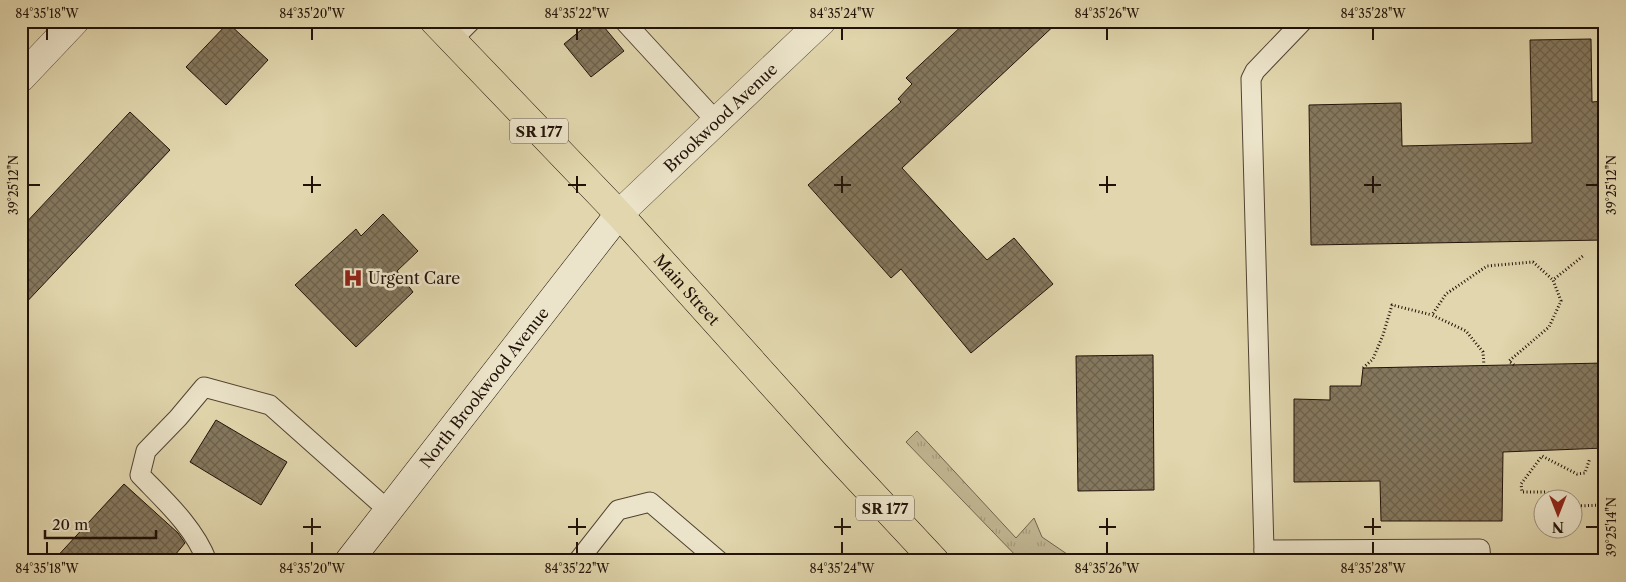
<svg xmlns="http://www.w3.org/2000/svg" width="1626" height="582" viewBox="0 0 1626 582" font-family="'Libre Caslon Text',serif">
	<defs>
		<pattern id="grass-tufts" width="24" height="20" patternUnits="userSpaceOnUse" patternTransform="scale(1.25)"><rect width="24" height="20" fill="#c0b591"/><path d="M3 7l-1-3M5 7V3M7 7l1-3M15 17l-1-3M17 17v-4M19 17l1-3" fill="none" stroke="#a59b7c"/></pattern>
		<pattern id="building-cross-hatch" width="8" height="8" patternUnits="userSpaceOnUse" patternTransform="scale(1.25)"><rect width="8" height="8" fill="#85785e"/><path d="M0 0l8 8M0 8l8-8" fill="none" stroke="#6c614c"/></pattern>
	</defs>
	<rect width="100%" height="100%" fill="#e1d6ad"/>
	<filter id="stains"><feTurbulence type="fractalNoise" baseFrequency=".004" numOctaves="4"/><feColorMatrix values="0 0 0 0 .2 0 0 0 0 .09 0 0 0 0 .02 0 0 0 .5 -.17"/></filter>
	<radialGradient id="worn" r=".72"><stop offset=".6" stop-color="#630" stop-opacity="0"/><stop offset="1" stop-color="#630" stop-opacity=".3"/></radialGradient>
	<polygon fill="url(#grass-tufts)" stroke="#70644c" points="917,431 1016,538 1034,518 1042,537 1067,554 1093,559 1153,558 1158,561 1021,561 906,442"/>
	<g fill="url(#building-cross-hatch)" stroke="#211208">
		<polygon points="592,21 599,21 624,51 591,77 564,44"/>
		<polygon points="967,21 1059,21 902,168 987,260 1014,238 1053,284 971,353 901,269 891,278 808,185 901,102 898,99 912,84 906,78"/>
		<polygon points="228,23 268,60 226,105 186,67"/>
		<polygon points="1591,39 1592,102 1605,101 1605,240 1311,245 1309,105 1401,103 1402,146 1532,143 1530,40"/>
		<polygon points="130,112 170,150 21,308 21,228"/>
		<polygon points="383,214 418,251 397,271 413,292 356,347 295,285 356,229 361,236"/>
		<polygon points="1153,355 1154,490 1078,491 1076,356"/>
		<polygon points="1605,363 1605,448 1503,452 1502,521 1381,521 1380,481 1294,482 1294,399 1330,400 1330,386 1361,386 1363,368"/>
		<polygon points="216,420 287,462 261,505 190,462"/>
		<polygon points="124,484 178,533 185,543 170,561 53,561"/>
	</g>
	<g fill="none" stroke-linecap="round" stroke-linejoin="round">
		<defs>
			<g id="lane">
				<polyline points="624,21 716,121"/>
				<polyline points="452,40 471,21"/>
				<polyline points="1264,550 1251,79 1255,71 1303,21"/>
				<path d="M207 561C194 527 165 501 140 475L146 451 178 418 204 387 270 405 388 510"/>
				<polyline points="578,561 618,510 650,502 719,561"/>
				<polyline points="1264,561 1264,550 1480,549 1481,561"/>
			</g>
			<g id="street">
				<polyline points="21,78 75,21"/>
				<path id="s1" d="M619 214 822 21"/>
			</g>
			<g id="secondary">
				<path id="s2" d="M349 561 619 214"/>
			</g>
			<g id="primary">
				<path id="s3" d="M434 21 619 214 836 455 935 561"/>
			</g>
		</defs>
		<use href="#lane" stroke="#514331" stroke-width="21"/>
		<use href="#street" stroke="#514331" stroke-width="29"/>
		<use href="#secondary" stroke="#211208" stroke-width="29"/>
		<use href="#primary" stroke="#211208" stroke-width="29"/>
		<g stroke="#211208" stroke-width="3" stroke-dasharray="1 2.5" stroke-linecap="butt">
			<polyline points="1598,21 1605,29"/>
			<polyline points="1514,365 1509,361 1549,327 1561,301 1553,280 1583,256"/>
			<polyline points="1484,366 1483,352 1466,331 1432,315 1446,294 1487,266 1533,262 1553,280"/>
			<polyline points="1363,368 1373,359 1383,335 1392,305 1432,315"/>
			<polyline points="1556,500 1547,492 1522,492 1521,484 1542,456 1577,474 1585,473 1590,458"/>
			<polyline points="1574,506 1605,505"/>
		</g>
		<use href="#lane" stroke="#ece4ca" stroke-width="19"/>
		<use href="#street" stroke="#ece4ca" stroke-width="28"/>
		<use href="#secondary" stroke="#ece4ca" stroke-width="28"/>
		<use href="#primary" stroke="#e1d6ad" stroke-width="28"/>
	</g>
	<path fill="none" stroke="#211208" stroke-width="2" d="M47 28V40M312 28V40M577 28V40M842 28V40M1107 28V40M1373 28V40M312 176V193M577 176V193M842 176V193M1107 176V193M1373 176V193M28 185H40M303 185H321M568 185H586M834 185H851M1099 185H1116M1364 185H1381M1586 185H1598M312 518V535M577 518V535M842 518V535M1107 518V535M1373 518V535M303 527H321M568 527H586M834 527H851M1099 527H1116M1364 527H1381M1586 527H1598M47 542V554M312 542V554M577 542V554M842 542V554M1107 542V554M1373 542V554"/>
	<defs>
		<symbol id="hospital-bare" viewBox="-9 -9 18 18"><path d="M-5-5h3v3.5h4V-5h3V5h-3V1.5h-4V5h-3Z" fill="#8f2418" stroke="#ece4ca" stroke-width="2.5" paint-order="stroke"/></symbol>
	</defs>
	<g fill-rule="evenodd">
		<use href="#hospital-bare" x="339" y="264" width="28" height="28"/>
	</g>
	<g text-anchor="middle" dominant-baseline="central" stroke-width="5" stroke-linejoin="round" paint-order="stroke">
		<g fill="#ece4ca" stroke="#5e5142" stroke-width="1">
			<rect x="510" y="118.5" width="58" height="25" rx="4"/>
			<rect x="856" y="495.5" width="58" height="25" rx="4"/>
		</g>
		<g font-size="15" font-weight="bold" fill="#211208">
			<text x="539" y="131">SR 177</text>
			<text x="885" y="508">SR 177</text>
		</g>
		<g font-size="16" fill="#211208" stroke="#ece4ca">
			<text stroke="none"><textPath href="#s1" startOffset="140">Brookwood Avenue</textPath></text>
			<text stroke="none"><textPath href="#s3" startOffset="369">Main Street</textPath></text>
			<text stroke="none"><textPath href="#s2" startOffset="220">North Brookwood Avenue</textPath></text>
		</g>
		<g font-size="16" fill="#211208" stroke="#ece4ca" text-anchor="start">
			<text x="368" y="278">Urgent Care</text>
		</g>
	</g>
	<rect width="1626" height="582" fill="none" stroke="#e1d6ad" stroke-width="55"/>
	<g transform="translate(1558 514) rotate(180)"><circle r="24" fill="#ece4ca" stroke="#9b907c"/>
	<path d="M0-4L9 19L0 12L-9 19Z" fill="#8f2418"/>
	<text y="-8" font-size="14" font-weight="bold" text-anchor="middle" fill="#211208">N</text>
	</g>
	<path d="M45 530v8h111v-8" fill="none" stroke="#211208" stroke-width="2.5"/>
	<text x="52" y="530" font-size="15" fill="#211208" stroke="#ece4ca" stroke-width="4" paint-order="stroke">20 m</text>
	<rect x="28" y="28" width="1570" height="526" fill="none" stroke="#211208" stroke-width="2"/>
	<g font-size="12" text-anchor="middle" fill="#211208">
		<text x="47" y="18">84°35'18"W</text>
		<text x="312" y="18">84°35'20"W</text>
		<text x="577" y="18">84°35'22"W</text>
		<text x="842" y="18">84°35'24"W</text>
		<text x="1107" y="18">84°35'26"W</text>
		<text x="1373" y="18">84°35'28"W</text>
		<text transform="translate(1612 185) rotate(-90)" y="4">39°25'12"N</text>
		<text transform="translate(14 185) rotate(-90)" y="4">39°25'12"N</text>
		<text transform="translate(1612 527) rotate(-90)" y="4">39°25'14"N</text>
		<text x="47" y="573">84°35'18"W</text>
		<text x="312" y="573">84°35'20"W</text>
		<text x="577" y="573">84°35'22"W</text>
		<text x="842" y="573">84°35'24"W</text>
		<text x="1107" y="573">84°35'26"W</text>
		<text x="1373" y="573">84°35'28"W</text>
	</g>
	<rect width="100%" height="100%" filter="url(#stains)"/>
	<rect width="100%" height="100%" fill="url(#worn)"/>
</svg>
